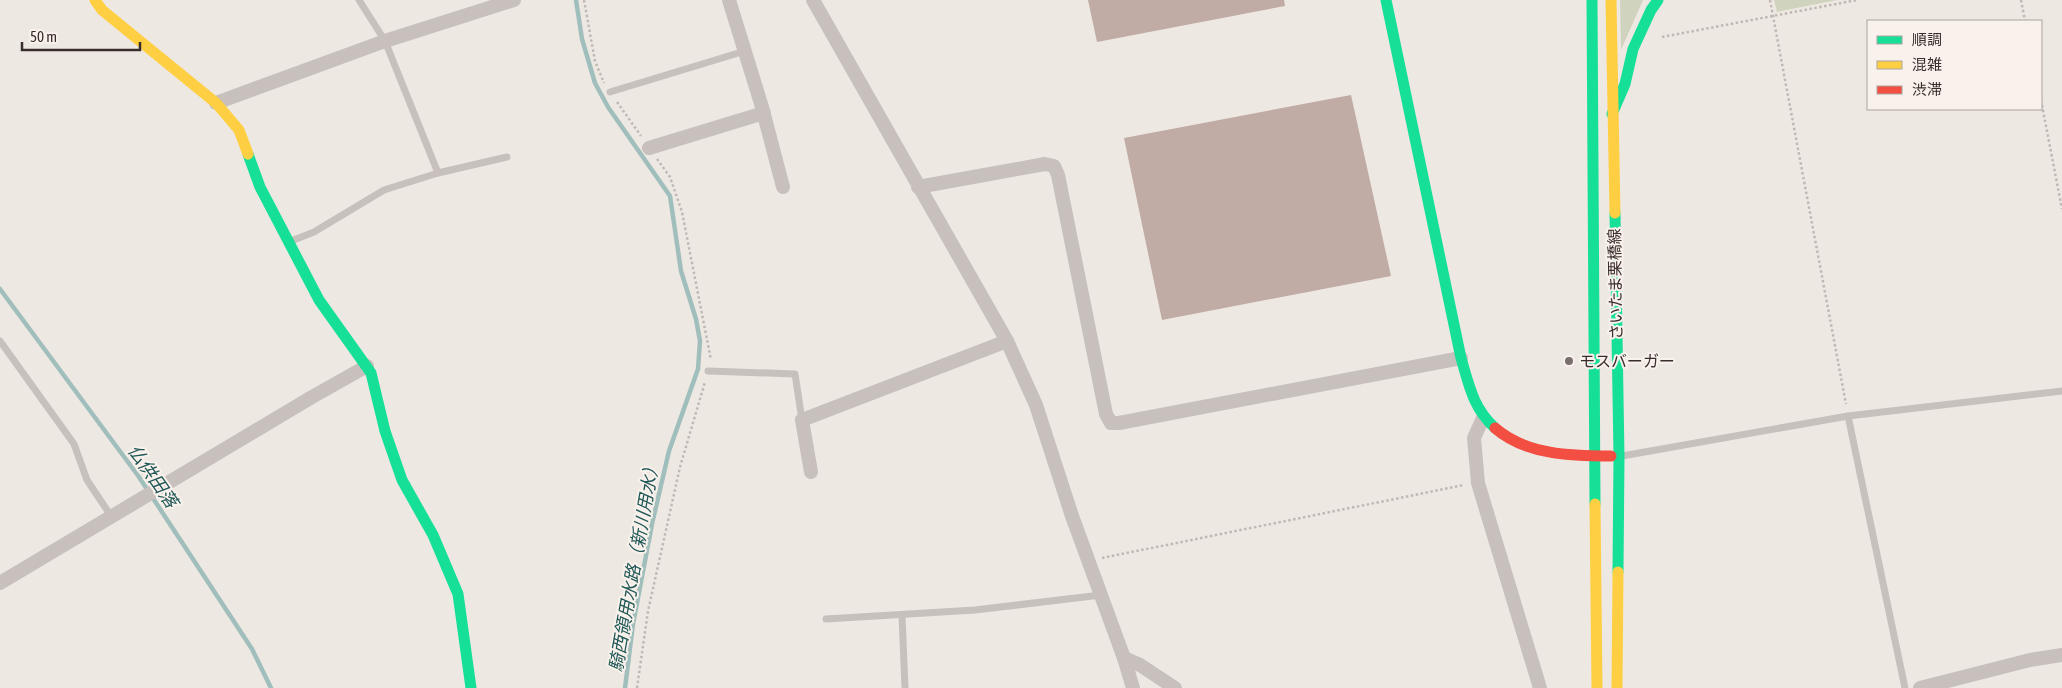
<svg xmlns="http://www.w3.org/2000/svg" width="2062" height="688" viewBox="0 0 2062 688" font-family="'Asap Condensed','Noto Sans JP',sans-serif">
	<rect width="100%" height="100%" fill="#eee8e3"/>
	<g fill="#d0d3be">
		<polygon points="1620,0 1643,0 1621,50"/>
		<polygon points="1774,0 1837,0 1777,12"/>
	</g>
	<g fill="none" stroke-linecap="round" stroke-linejoin="round">
		<g stroke="#a0bfbc" stroke-width="4.5">
			<polyline points="576,0 582,39 595,83 608,107 670,196 681,271 696,319 700,341 698,369 669,451 652,524 633,624 625,688"/>
			<polyline points="0,289 139,477 252,649 271,688"/>
		</g>
	</g>
	<g fill="#c0aba5">
		<polygon points="1088,0 1284,0 1285,6 1097,42"/>
		<polygon points="1351,95 1391,276 1162,320 1124,138"/>
	</g>
	<g fill="none" stroke-linecap="round" stroke-linejoin="round">
		<g stroke="#c0b8b4" stroke-width="2.5" stroke-dasharray="2.5 2.5" stroke-linecap="butt">
			<polyline points="584,0 595,61 604,83"/>
			<polyline points="1770,0 1846,404"/>
			<polyline points="2021,0 2025,21"/>
			<polyline points="1662,37 1857,0"/>
			<polyline points="2041,100 2062,209"/>
			<polyline points="617,102 641,136"/>
			<polyline points="657,159 670,177 682,212 711,360"/>
			<polyline points="1102,558 1464,485"/>
			<polyline points="637,688 648,611 680,467 705,382"/>
		</g>
		<g stroke="#c7c0bc" stroke-width="7">
			<polyline points="359,0 385,41 438,173"/>
			<polyline points="610,92 745,51"/>
			<polyline points="291,241 314,232 384,190 438,173 507,157"/>
			<polyline points="0,341 74,444 87,480 111,516"/>
			<polyline points="708,371 795,374 802,420"/>
			<polyline points="1848,416 1905,688"/>
			<polyline points="1622,456 1848,416 2062,391"/>
			<polyline points="902,615 905,688"/>
			<polyline points="826,619 975,610 1101,595"/>
		</g>
		<g stroke="#c7c0bc" stroke-width="14">
			<polyline points="729,0 762,107 783,187"/>
			<polyline points="813,0 1007,341 1036,405 1072,516 1124,658 1133,688"/>
			<polyline points="216,103 385,41 514,0"/>
			<polyline points="649,148 764,113"/>
			<polyline points="918,187 1045,164 1054,166 1058,175 1106,414 1111,423 1119,423 1461,358"/>
			<polyline points="1483,418 1474,438 1478,483 1540,688"/>
			<polyline points="811,472 802,420 1007,341"/>
			<polyline points="0,583 312,397 367,366"/>
			<polyline points="1124,658 1140,665 1175,688"/>
			<polyline points="1920,688 2030,660 2062,655"/>
		</g>
		<g stroke="#16e098" stroke-width="11">
			<path d="M1386 0 1461 358C1469 385 1473 408 1495 428"/>
			<polyline points="1592,0 1595,504"/>
			<polyline points="1612,114 1625,84 1633,49 1651,10 1658,0"/>
			<polyline points="248,154 260,187 319,300 371,373 385,431 402,480 433,535 458,594 471,688"/>
			<polyline points="1615,213 1619,456 1618,572"/>
		</g>
		<g stroke="#ffcf43" stroke-width="11">
			<polyline points="95,0 102,10 216,103 239,130 248,154"/>
			<polyline points="1611,0 1615,213"/>
			<polyline points="1595,504 1597,688"/>
			<polyline points="1617,688 1618,572"/>
		</g>
		<path stroke="#f24e42" stroke-width="11" d="M1495 428C1526 455 1572 456 1611 456"/>
	</g>
	<circle fill="#786e6b" stroke="#f9f1eb" stroke-width="2" cx="1569" cy="361" r="5"/>
	<g text-anchor="middle" dominant-baseline="central" stroke-width="4" stroke-linejoin="round" paint-order="stroke">
		<g font-size="16" fill="#382d2a" stroke="#f9f1eb">
			<text transform="translate(1615 284) rotate(-91)">さいたま栗橋線</text>
		</g>
		<g font-size="16" fill="#382d2a" stroke="#f9f1eb" text-anchor="start">
			<text x="1579" y="361">モスバーガー</text>
		</g>
		<g font-size="18" font-style="italic" fill="#205857" stroke="#f9f1eb">
			<text transform="translate(153 476) rotate(55)">仏供田落</text>
			<text transform="translate(634 565) rotate(-80)">騎西領用水路（新川用水）</text>
		</g>
	</g>
	<rect x="1867" y="20" width="175" height="90" fill="#f9f1eb" stroke="#aca39e"/>
	<rect x="1877" y="36" width="25" height="8" fill="#16e098" stroke="#aca39e"/>
	<text x="1912" y="45" font-size="15" fill="#382d2a">順調</text>
	<rect x="1877" y="61" width="25" height="8" fill="#ffcf43" stroke="#aca39e"/>
	<text x="1912" y="70" font-size="15" fill="#382d2a">混雑</text>
	<rect x="1877" y="86" width="25" height="8" fill="#f24e42" stroke="#aca39e"/>
	<text x="1912" y="95" font-size="15" fill="#382d2a">渋滞</text>
	<path d="M22 42v8h118v-8" fill="none" stroke="#382d2a" stroke-width="2.5"/>
	<text x="30" y="42" font-size="15" fill="#382d2a" stroke="#f9f1eb" stroke-width="4" paint-order="stroke">50 m</text>
</svg>
